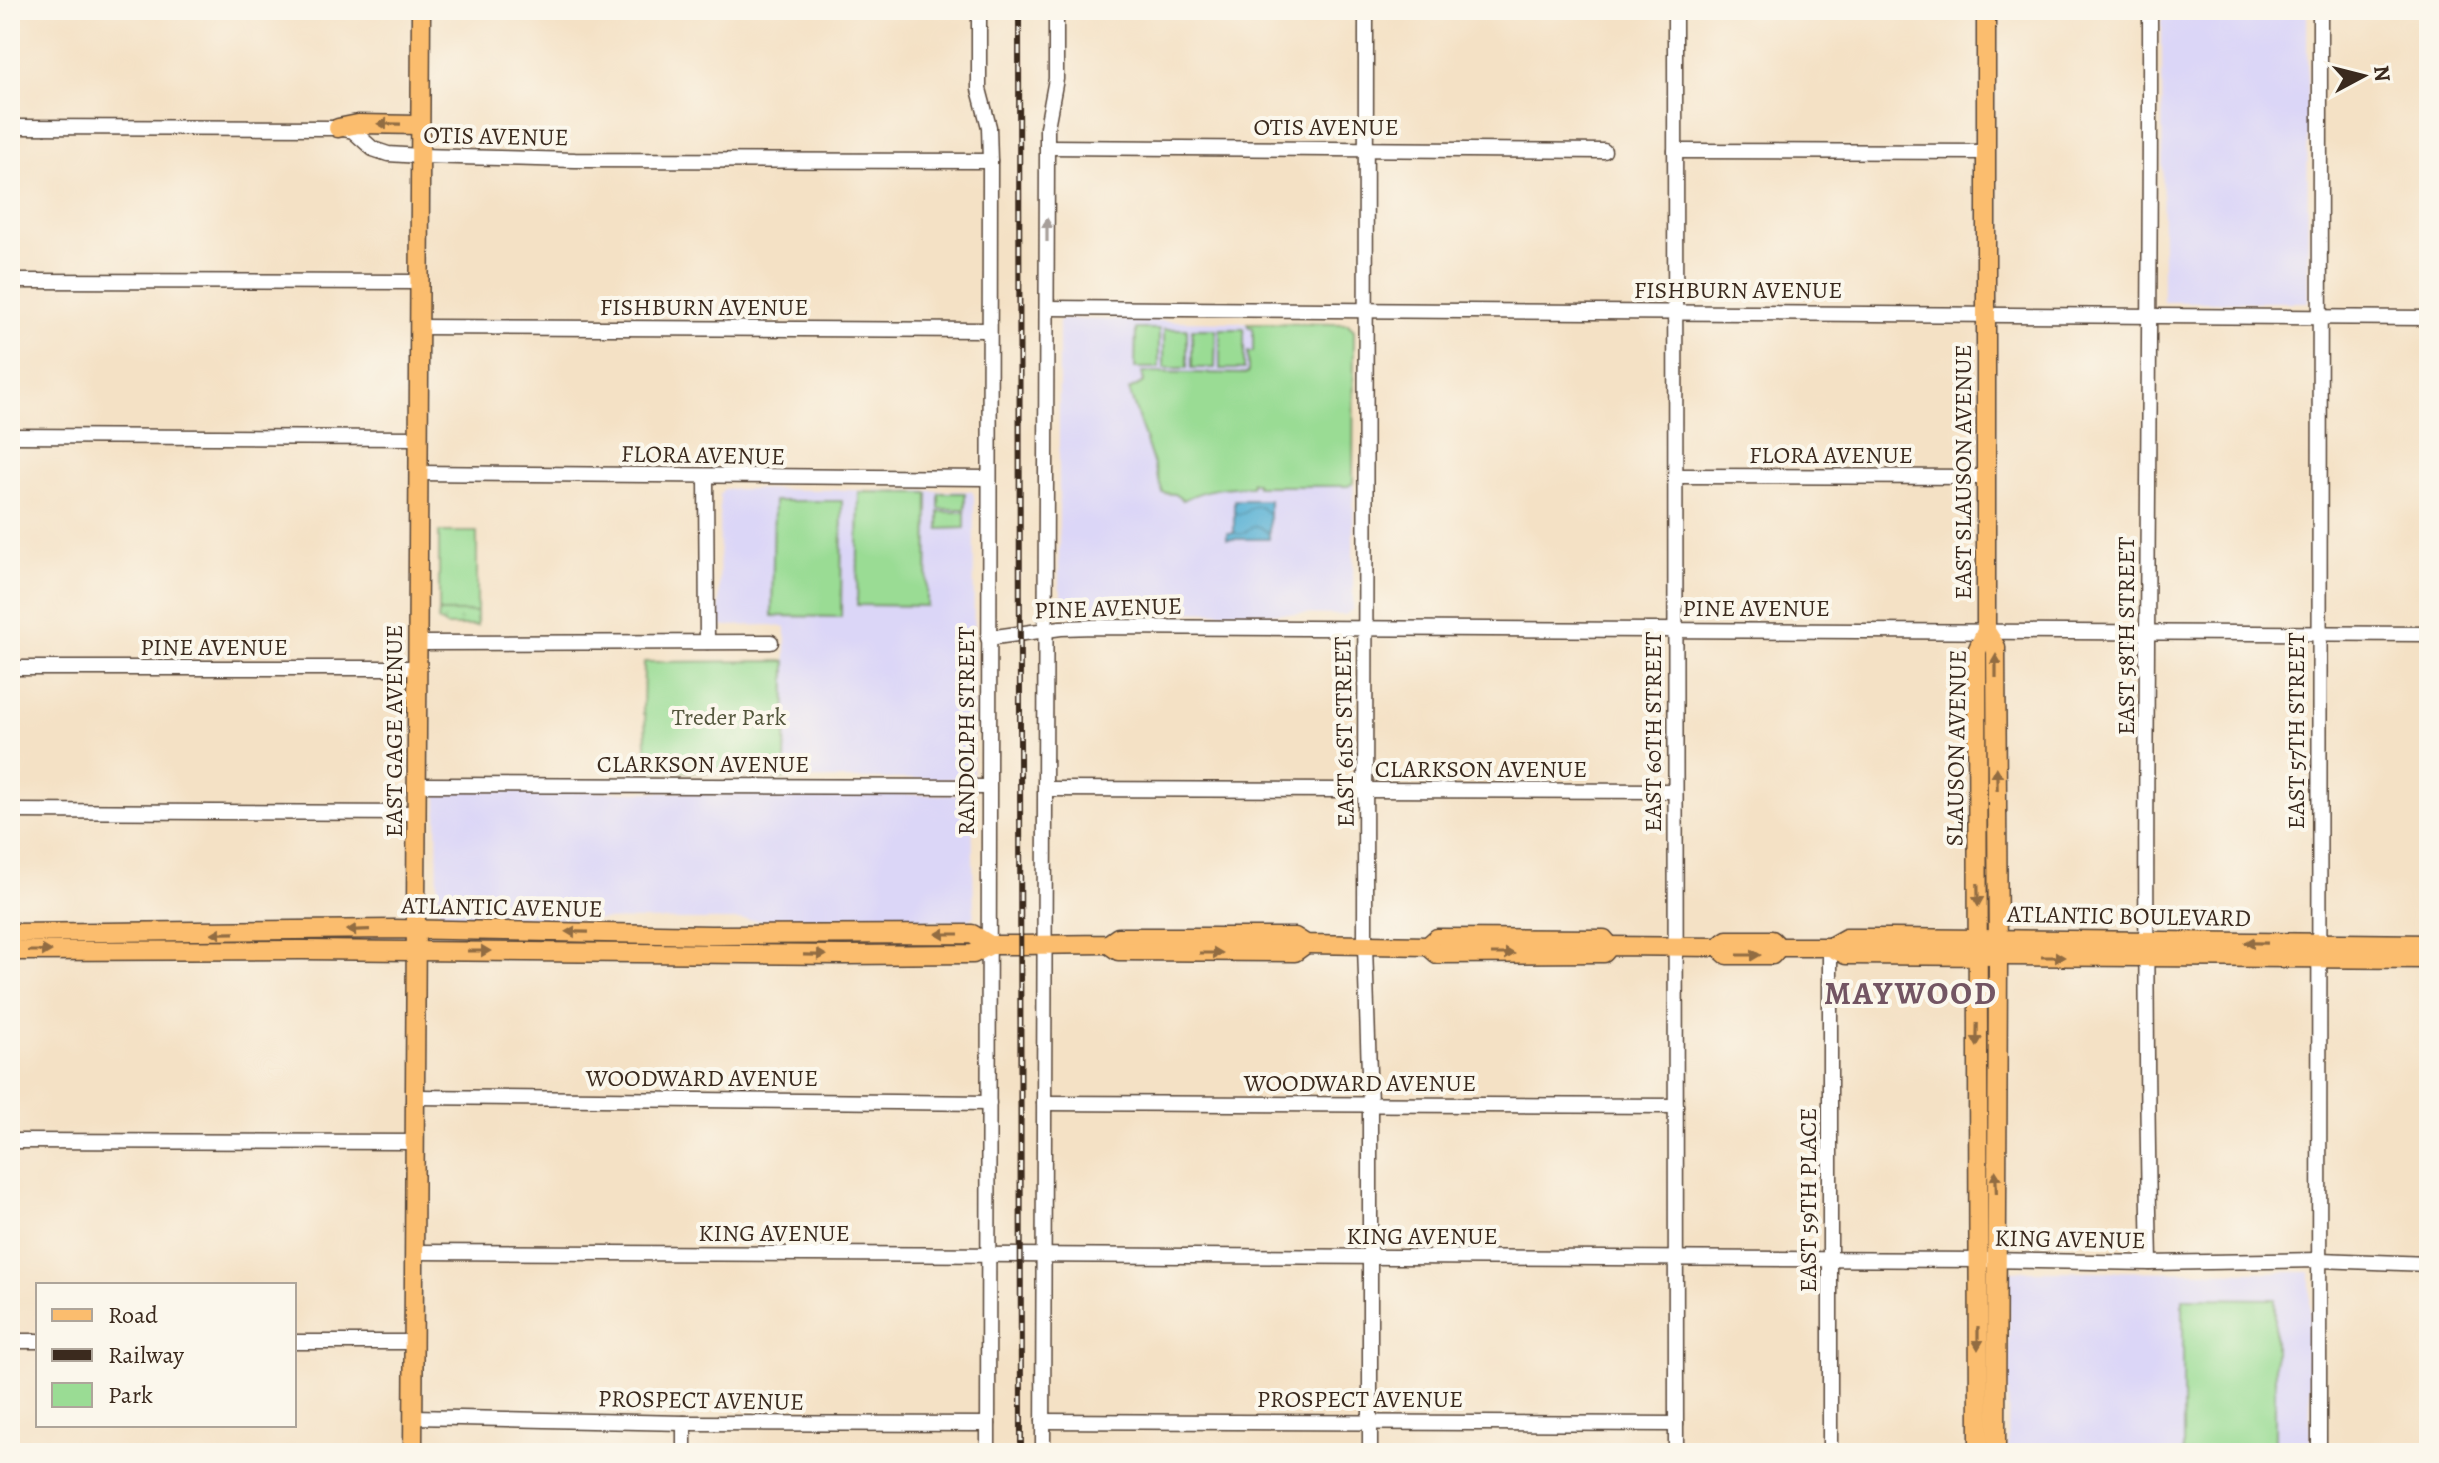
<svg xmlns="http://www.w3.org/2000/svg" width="2439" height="1463" viewBox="0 0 2439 1463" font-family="Alegreya,serif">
	<defs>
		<pattern id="grass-dots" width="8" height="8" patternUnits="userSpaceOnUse" patternTransform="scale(2)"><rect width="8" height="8" fill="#9adc94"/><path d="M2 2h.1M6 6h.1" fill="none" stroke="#86bd7f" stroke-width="1.8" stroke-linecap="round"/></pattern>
		<pattern id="water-waves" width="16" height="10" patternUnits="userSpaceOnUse" patternTransform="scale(2)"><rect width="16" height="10" fill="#57b0d4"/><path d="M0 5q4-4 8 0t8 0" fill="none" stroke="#498fab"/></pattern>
	</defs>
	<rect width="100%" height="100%" fill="#fbf7ec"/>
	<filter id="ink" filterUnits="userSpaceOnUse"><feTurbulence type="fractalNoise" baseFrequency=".0125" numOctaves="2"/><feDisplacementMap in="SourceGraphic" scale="16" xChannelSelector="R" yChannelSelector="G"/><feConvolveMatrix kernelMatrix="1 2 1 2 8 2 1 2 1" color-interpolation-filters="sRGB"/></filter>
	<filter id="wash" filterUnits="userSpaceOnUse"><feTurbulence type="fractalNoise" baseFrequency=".006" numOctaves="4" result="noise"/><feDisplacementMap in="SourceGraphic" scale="32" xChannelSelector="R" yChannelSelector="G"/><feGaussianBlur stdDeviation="1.8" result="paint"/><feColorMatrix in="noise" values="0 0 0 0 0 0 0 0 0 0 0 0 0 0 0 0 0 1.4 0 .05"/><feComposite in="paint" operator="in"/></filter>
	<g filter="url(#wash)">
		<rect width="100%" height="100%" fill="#f4e1c5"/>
		<g fill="#dbd6f7">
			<polygon points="2162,10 2307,10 2308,302 2163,302"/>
			<polygon points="1062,319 1348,324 1354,330 1353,609 1345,615 1085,609 1072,606 1063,597 1059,586 1059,323"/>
			<polygon points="724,489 972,491 974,496 973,779 785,779 786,628 772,625 723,626 719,622 720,494"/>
			<polygon points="446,790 972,795 974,916 967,921 445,919 438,911 437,793"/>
			<polygon points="2009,1271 2310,1272 2310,1453 2008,1453"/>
		</g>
		<polygon fill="url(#grass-dots)" stroke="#6a8359" stroke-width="2" points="439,612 477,612 477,626 446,626 438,620"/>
		<g fill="#9adc94" stroke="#6a8359" stroke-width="2">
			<path d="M1248 323 1348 324 1354 330 1353 483 1348 486H1257L1256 483 1252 482 1251 486C1226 487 1206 488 1183 500L1174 494 1163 493 1129 390 1144 382 1142 372 1248 374V352H1253V328L1249 327Z"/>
			<polygon points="1136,329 1159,329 1159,368 1135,368"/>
			<rect x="1164" y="329" width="23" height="39"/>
			<polygon points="1192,329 1216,329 1215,368 1192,368"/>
			<rect x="1220" y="329" width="24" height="40"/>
			<polygon points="859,492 928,493 927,606 857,605"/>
			<rect x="939" y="493" width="26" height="16"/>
			<polygon points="774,501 842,501 841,617 772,616"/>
			<polygon points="939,512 965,512 965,528 939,529"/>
			<rect x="439" y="532" width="38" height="80"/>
			<polygon points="786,661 785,779 774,779 768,773 647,771 645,715 643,714 644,662"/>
			<polygon points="2183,1298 2275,1299 2275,1453 2183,1453"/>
		</g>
		<polygon fill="url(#water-waves)" stroke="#496d79" stroke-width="2" points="1234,500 1269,500 1269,539 1227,539 1227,533 1234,533"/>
	</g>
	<g filter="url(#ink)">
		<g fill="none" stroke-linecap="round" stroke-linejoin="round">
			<defs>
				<g id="minor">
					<polyline points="979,10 979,89 989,127 990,161 988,1453"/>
					<polyline points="1366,10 1365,945 1370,1105 1370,1453"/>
					<polyline points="1675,10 1676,1453"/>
					<path d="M2150 10C2151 428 2141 845 2150 1263"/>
					<polyline points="10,127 338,128 353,131 373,149 388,154 420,156 575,160 990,161"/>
					<polyline points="1047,147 1604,151"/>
					<polyline points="1675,151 1987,152"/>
					<polyline points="10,281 419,282"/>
					<polyline points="1047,308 2429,318"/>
					<polyline points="418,327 989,330"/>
					<polyline points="10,436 418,438"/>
					<polyline points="418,473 987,478"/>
					<polyline points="1675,476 1986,477"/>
					<polyline points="706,477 707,642"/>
					<path d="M988 638 1061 628 1095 627C1539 631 1984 631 2429 634"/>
					<polyline points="418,643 771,642"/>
					<polyline points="10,668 418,668"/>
					<polyline points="417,785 988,787"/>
					<polyline points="1047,789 1675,791"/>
					<polyline points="10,811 417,813"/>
					<polyline points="415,1097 989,1103"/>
					<polyline points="1044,1103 1676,1106"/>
					<polyline points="10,1141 415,1142"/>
					<polyline points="414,1252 1985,1260 2150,1263 2319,1260 2429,1264"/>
					<polyline points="10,1341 38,1341"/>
					<polyline points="294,1342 413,1342"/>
					<polyline points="413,1417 684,1423 988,1424"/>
					<polyline points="1043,1421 1676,1424"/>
					<polyline points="684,1453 684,1423"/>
					<polyline points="1043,1453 1047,147 1047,127 1056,79 1056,10"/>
					<polyline points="1830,1453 1830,947"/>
					<polyline points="2319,1453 2320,10"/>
				</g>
				<g id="major">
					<polyline points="338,128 358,124 420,125"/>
					<polyline points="1986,631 1996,647 1998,957 1996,1453"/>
					<polyline points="10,933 394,929 711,935 972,934 990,945 1020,945 1108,944 1118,937 1295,937 1306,944 1428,946 1437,938 1604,939 1610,946"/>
					<polyline points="1108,944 1118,951 1295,952 1306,944"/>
					<polyline points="1428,946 1437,954 1604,953 1610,946 1718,947 1727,940 1772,940 1779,947 1830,947 1846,955 2429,959"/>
					<polyline points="1718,947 1727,955 1772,955 1779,947"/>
					<polyline points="1830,947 1846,938 1893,938 2429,944"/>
					<polyline points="10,951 303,950 844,955 973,954 990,945"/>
					<polyline points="413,1453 421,10"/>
					<polyline points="1979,1453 1977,651 1986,631 1986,10"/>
				</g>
			</defs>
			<use href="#minor" stroke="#574537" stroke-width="17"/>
			<use href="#major" stroke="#574537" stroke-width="21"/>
			<use href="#minor" stroke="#fff" stroke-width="14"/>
			<use href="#major" stroke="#fbbd6e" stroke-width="18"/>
			<defs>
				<polyline id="rail" points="1019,10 1021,1453"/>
			</defs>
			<use href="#rail" stroke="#3b2a1e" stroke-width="6"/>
			<use href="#rail" stroke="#fbf7ec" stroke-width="3" stroke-dasharray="9" stroke-linecap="butt"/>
		</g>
		<defs><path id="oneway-solid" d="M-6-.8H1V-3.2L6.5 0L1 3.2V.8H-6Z" transform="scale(2)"/></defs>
		<g fill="#916c42">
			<use href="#oneway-solid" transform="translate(389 124) rotate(-179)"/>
			<use href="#oneway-solid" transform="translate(1996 666) rotate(-90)"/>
			<use href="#oneway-solid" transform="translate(1997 779) rotate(-91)"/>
			<use href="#oneway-solid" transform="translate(1978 895) rotate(89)"/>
			<use href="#oneway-solid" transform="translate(358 930) rotate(178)"/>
			<use href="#oneway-solid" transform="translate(577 932) rotate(-179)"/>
			<use href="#oneway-solid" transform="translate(223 933) rotate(179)"/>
			<use href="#oneway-solid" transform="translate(947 934) rotate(-180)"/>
			<use href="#oneway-solid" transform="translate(2256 943) rotate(-179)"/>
			<use href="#oneway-solid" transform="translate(40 951)"/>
			<use href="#oneway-solid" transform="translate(479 951)"/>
			<use href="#oneway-solid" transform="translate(1211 953)"/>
			<use href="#oneway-solid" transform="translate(1503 954)"/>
			<use href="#oneway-solid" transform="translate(815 955) rotate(1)"/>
			<use href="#oneway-solid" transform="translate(1749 955)"/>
			<use href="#oneway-solid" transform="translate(2053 957)"/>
			<use href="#oneway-solid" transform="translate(1977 1035) rotate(91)"/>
			<use href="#oneway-solid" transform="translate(1996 1182) rotate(-92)"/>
			<use href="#oneway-solid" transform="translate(1978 1338) rotate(90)"/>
		</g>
		<use fill="#a79f9a" href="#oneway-solid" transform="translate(1047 230) rotate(-90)"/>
	</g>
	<g text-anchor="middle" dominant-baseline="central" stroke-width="8" stroke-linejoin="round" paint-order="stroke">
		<g font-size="24" fill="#3b2a1e" stroke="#fbf7ec">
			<text x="1326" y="127">OTIS AVENUE</text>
			<text transform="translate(496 136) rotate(1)">OTIS AVENUE</text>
			<text x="1738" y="290">FISHBURN AVENUE</text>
			<text x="704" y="307">FISHBURN AVENUE</text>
			<text transform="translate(703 455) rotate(1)">FLORA AVENUE</text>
			<text x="1831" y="455">FLORA AVENUE</text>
			<text transform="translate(1963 472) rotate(-90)">EAST SLAUSON AVENUE</text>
			<text transform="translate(1108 608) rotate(-2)">PINE AVENUE</text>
			<text x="1756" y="608">PINE AVENUE</text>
			<text transform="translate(2126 636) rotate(-90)">EAST 58TH STREET</text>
			<text x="214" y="647">PINE AVENUE</text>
			<text transform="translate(394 731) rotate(-90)">EAST GAGE AVENUE</text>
			<text transform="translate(966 731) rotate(-90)">RANDOLPH STREET</text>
			<text transform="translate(2296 731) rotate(-90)">EAST 57TH STREET</text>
			<text transform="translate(1344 732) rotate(-91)">EAST 61ST STREET</text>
			<text transform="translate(1653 732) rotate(-90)">EAST 60TH STREET</text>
			<text transform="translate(1956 748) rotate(-89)">SLAUSON AVENUE</text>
			<text x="703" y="764">CLARKSON AVENUE</text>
			<text x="1481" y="769">CLARKSON AVENUE</text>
			<text transform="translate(502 907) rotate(1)">ATLANTIC AVENUE</text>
			<text transform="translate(2129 916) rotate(1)">ATLANTIC BOULEVARD</text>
			<text x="702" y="1078">WOODWARD AVENUE</text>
			<text x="1360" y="1083">WOODWARD AVENUE</text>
			<text transform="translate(1808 1200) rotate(-90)">EAST 59TH PLACE</text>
			<text x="774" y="1233">KING AVENUE</text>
			<text x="1422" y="1236">KING AVENUE</text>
			<text transform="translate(2070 1239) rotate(1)">KING AVENUE</text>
			<text x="1360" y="1399">PROSPECT AVENUE</text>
			<text transform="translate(701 1400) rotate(1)">PROSPECT AVENUE</text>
		</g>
		<g font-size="24" fill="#53563c" stroke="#fbf7ec">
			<text x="729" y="717">Treder Park</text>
		</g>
		<g font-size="32" font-weight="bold" letter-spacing="2" fill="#735563" stroke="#fbf7ec">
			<text x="1911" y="993">MAYWOOD</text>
		</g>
	</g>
	<rect width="2439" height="1463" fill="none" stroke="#fbf7ec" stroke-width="40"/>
	<rect x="36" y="1283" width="260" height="144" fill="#fbf7ec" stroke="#aea59a" stroke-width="2"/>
	<rect x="52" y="1309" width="40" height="12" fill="#fbbd6e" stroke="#aea59a" stroke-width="2"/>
	<text x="108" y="1323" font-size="24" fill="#3b2a1e">Road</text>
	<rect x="52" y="1349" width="40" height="12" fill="#3b2a1e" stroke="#aea59a" stroke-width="2"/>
	<text x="108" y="1363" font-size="24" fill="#3b2a1e">Railway</text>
	<rect x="52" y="1383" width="40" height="24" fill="#9adc94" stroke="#aea59a" stroke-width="2"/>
	<text x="108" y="1403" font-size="24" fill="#3b2a1e">Park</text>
	<g transform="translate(2363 76) rotate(83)" stroke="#fbf7ec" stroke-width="6" paint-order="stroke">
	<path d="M0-6L14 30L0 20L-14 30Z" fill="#3b2a1e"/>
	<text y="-12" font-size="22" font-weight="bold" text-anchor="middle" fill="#3b2a1e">N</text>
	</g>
</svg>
